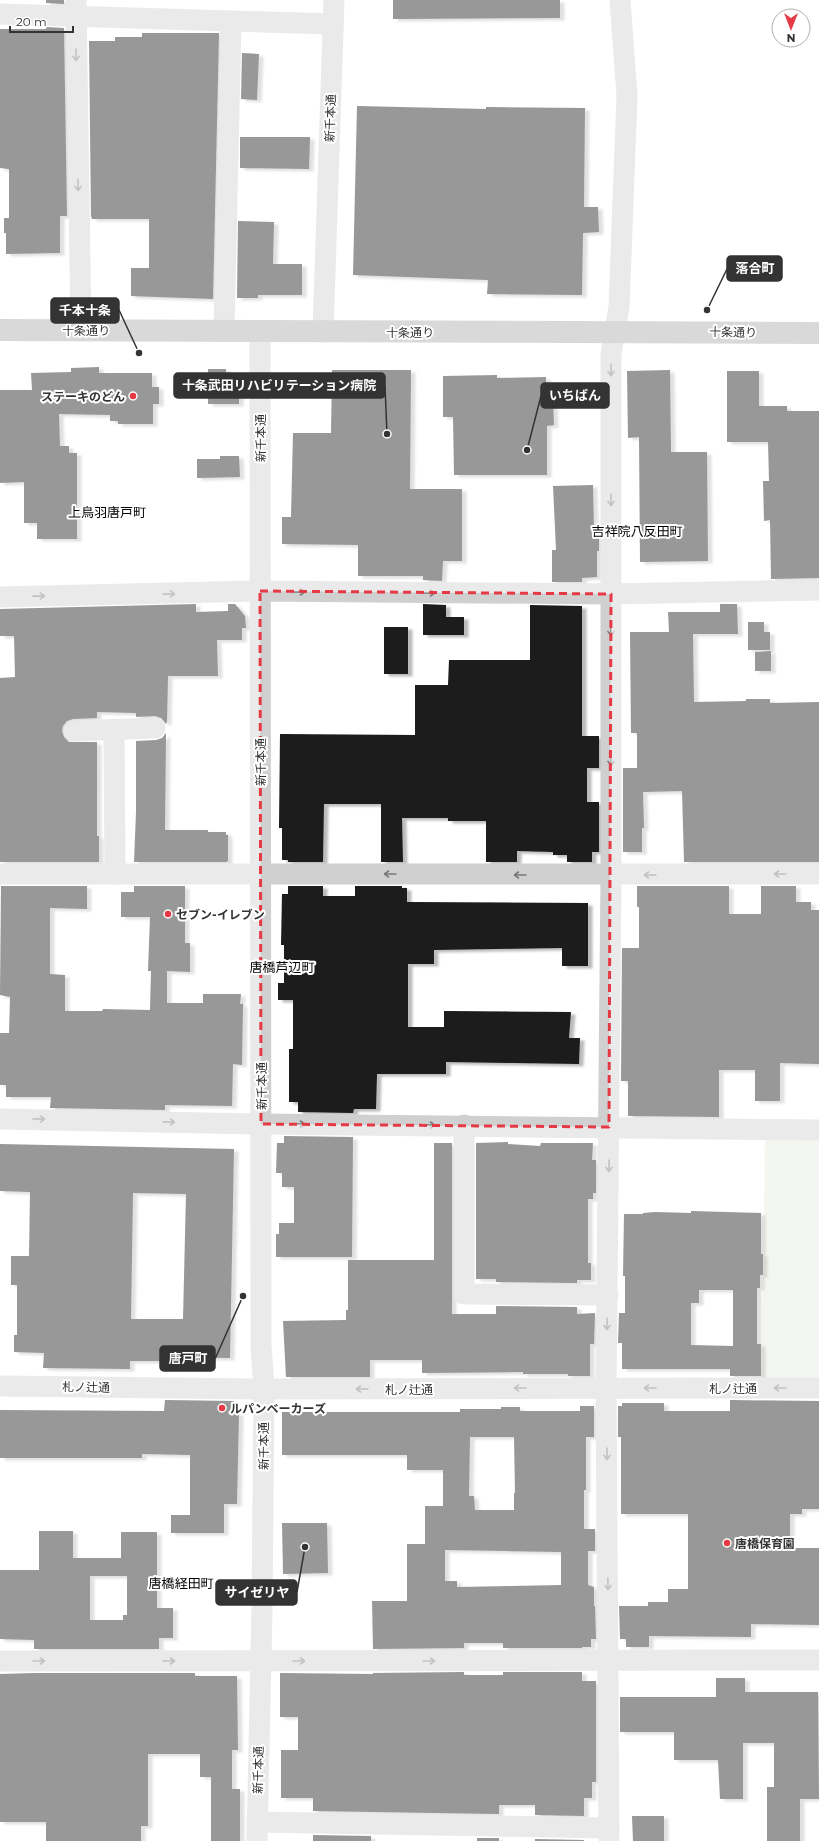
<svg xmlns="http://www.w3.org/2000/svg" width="819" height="1841" viewBox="0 0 819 1841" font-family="Montserrat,'Noto Sans JP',sans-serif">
	<defs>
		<filter id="shadow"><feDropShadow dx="4.5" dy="2.5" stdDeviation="1" flood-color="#0004"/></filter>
	</defs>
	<rect width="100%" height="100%" fill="#fff"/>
	<polygon fill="#e6ecdf" points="765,1137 819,1138 819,1379 762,1379"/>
	<g fill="#1a1a1a" fill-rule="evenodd" filter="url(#shadow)">
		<polygon points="46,0 64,0 64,4 46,3"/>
		<polygon points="393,0 560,0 560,18 393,19"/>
		<polygon points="46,27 64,28 67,216 60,216 60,253 6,254 6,233 4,233 4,218 9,218 9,169 0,168 0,29 46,29"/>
		<polygon points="142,33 219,33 213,299 131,296 131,268 149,268 149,219 92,219 91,216 89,41 115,41 115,37 142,37"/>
		<polygon points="242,53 259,54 257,100 241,99"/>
		<polygon points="357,106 486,109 486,107 585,108 584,207 598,207 599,232 583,233 582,295 487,294 488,280 353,275"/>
		<polygon points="240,137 310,137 309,169 240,168"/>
		<polygon points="238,221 274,222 273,264 302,264 302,295 258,295 258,298 237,298"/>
		<polygon points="99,367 99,373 152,373 152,387 159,387 159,404 153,404 153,424 118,424 118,421 110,421 110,415 59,414 60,446 69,446 69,453 77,453 77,539 37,539 37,523 24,523 24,482 0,483 0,390 32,390 31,373 71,372 71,368"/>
		<polygon points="208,369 226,369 226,375 231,375 231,382 239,382 239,404 208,404"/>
		<polygon points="332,370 411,370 410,489 462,489 462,561 443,561 442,581 423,580 423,576 358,576 358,545 282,544 282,517 291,517 293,433 331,433"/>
		<polygon points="670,370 671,452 707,452 708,561 640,562 639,437 628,438 627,371"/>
		<polygon points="727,371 759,371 759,406 787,406 787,411 819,411 819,578 771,579 770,520 764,521 763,481 769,481 768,442 727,442"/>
		<polygon points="497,375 497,378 546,377 546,401 553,401 554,425 547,426 547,475 454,475 453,417 443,417 443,376"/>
		<polygon points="220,456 239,456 240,477 197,478 197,459 220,459"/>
		<polygon points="593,485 594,533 599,533 599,551 597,551 597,577 582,578 582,582 552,582 552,550 556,550 553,486"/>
		<polygon points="196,604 196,612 228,611 228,604 235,604 245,616 246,628 242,628 242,640 217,640 218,676 168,676 167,722 166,724 161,718 155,716 136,717 136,713 97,712 97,718 73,719 67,721 63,726 62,731 64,737 69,742 97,742 97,836 99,836 99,862 0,862 0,678 15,677 14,636 0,636 0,609"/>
		<polygon points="423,604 446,605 446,617 464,617 464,635 423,635"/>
		<polygon points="720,604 737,604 738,634 693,634 694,702 746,701 746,699 770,699 770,703 819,702 819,862 684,862 682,791 643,792 644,828 642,828 642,852 623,852 623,768 637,768 637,733 631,733 630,632 669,632 668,612 720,612"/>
		<polygon points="530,605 582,606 582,736 599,736 599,768 587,768 587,802 599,802 599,852 592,852 592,862 567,862 567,855 553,855 553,852 517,851 517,862 486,862 486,821 448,821 448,818 402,818 403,862 381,862 381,804 324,804 323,862 288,862 288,860 282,860 282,828 279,828 280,734 415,735 415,685 448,685 449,660 530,660"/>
		<polygon points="748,622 764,622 764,632 770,632 770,650 748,650"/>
		<rect x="384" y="627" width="24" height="47"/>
		<polygon points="771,651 771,671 755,671 755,652"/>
		<polygon points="166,733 165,830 208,830 208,832 226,832 226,835 228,835 228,861 226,862 134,862 136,812 136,741 156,740 162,738"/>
		<polygon points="1,886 87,886 87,909 50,908 50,974 65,975 65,1011 102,1011 103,1009 150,1010 151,971 148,971 150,917 121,917 121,892 134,892 134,886 185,886 185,943 190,943 190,972 167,971 167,1003 203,1003 203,994 241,994 240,1004 243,1004 242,1065 233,1064 232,1106 165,1105 165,1110 50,1108 51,1097 6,1097 6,1085 0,1085 0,1033 9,1033 10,997 0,995"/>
		<polygon points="288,886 323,886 323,896 355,896 355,886 402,886 402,888 407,888 407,902 588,903 588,966 562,966 562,948 434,950 434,964 408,964 408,1027 444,1027 444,1011 571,1012 569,1038 580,1038 579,1064 446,1062 446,1074 377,1074 376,1109 354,1109 353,1113 298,1112 298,1102 289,1102 289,1049 293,1049 293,1000 278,1000 278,983 284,983 284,945 281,945 282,894 288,894"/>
		<polygon points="637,886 729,886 729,914 761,914 761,886 796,886 796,902 811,902 811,910 819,910 819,1064 780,1063 780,1101 755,1101 755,1070 719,1070 719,1117 628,1116 628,1081 621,1081 622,948 639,948 639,907 637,907"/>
		<polygon points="284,1136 353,1137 352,1257 276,1257 276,1234 279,1234 279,1223 294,1223 294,1187 282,1187 282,1173 276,1173 277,1143 284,1143"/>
		<polygon points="508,1142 508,1144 540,1146 541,1143 593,1143 592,1160 596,1160 596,1193 593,1193 593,1199 588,1199 588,1263 591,1263 591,1280 577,1280 577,1283 496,1282 496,1279 476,1279 476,1143"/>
		<polygon points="434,1143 452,1143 452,1314 496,1314 496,1306 577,1307 577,1314 595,1313 594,1344 590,1344 590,1376 568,1376 568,1374 523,1374 523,1372 422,1373 422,1360 370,1360 370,1377 286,1377 283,1321 346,1320 346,1310 348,1310 348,1260 434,1260"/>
		<path d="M0 1144 234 1149 230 1358 180 1357V1361H130V1369L43 1368 44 1353 14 1352V1335H17V1285H11V1256H29L30 1192 0 1191ZM133 1193 186 1194 183 1319H131Z"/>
		<path d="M691 1211 761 1213V1254H763V1275H760V1288H757V1344H761V1376H730V1369H622V1343H618L619 1313H625V1276H623L624 1214H643V1213L655 1212 691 1213ZM699 1290H733V1346L691 1345V1303H699Z"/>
		<polygon points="165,1400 234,1401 234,1413 239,1413 237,1504 224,1504 224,1533 171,1533 171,1515 190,1515 190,1455 142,1454 142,1458 0,1458 0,1410 164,1411"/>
		<polygon points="730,1400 819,1401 819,1509 802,1509 802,1514 790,1514 790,1548 819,1548 819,1625 751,1624 751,1637 649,1636 649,1647 626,1647 626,1639 620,1639 619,1606 648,1606 648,1602 668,1602 668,1589 688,1589 688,1514 621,1514 621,1437 618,1437 618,1406 622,1406 622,1403 664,1403 664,1411 730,1411"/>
		<path d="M580 1406H594V1437H586V1490H584V1529H595V1551H588V1585L594 1587V1606H595L596 1639H591V1647H582V1648H503V1643H464V1648L373 1649 372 1601H407V1544H425V1506H443V1470H407V1455H282V1412H460V1409H501V1407H520V1411H580ZM470 1437H514L515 1493H514V1510H475L474 1496H469ZM445 1550 561 1552V1585L457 1587V1581H445Z"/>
		<polygon points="282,1523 327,1523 328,1573 283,1574"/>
		<path d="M39 1531H73V1558H121V1532H157V1608H173V1638H159V1649H34V1640L0 1639V1570H39ZM90 1576H127V1615H123V1620H90Z"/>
		<polygon points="464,1672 464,1675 503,1675 503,1672 582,1672 582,1681 596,1681 596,1782 592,1782 592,1798 584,1798 584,1816 535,1815 535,1805 499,1805 499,1814 313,1811 313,1798 281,1798 281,1750 298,1750 298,1717 280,1717 280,1673 373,1674 373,1673"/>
		<polygon points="34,1673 195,1673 195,1676 237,1676 238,1750 232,1750 232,1789 240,1789 240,1841 211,1841 211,1777 200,1777 200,1754 148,1754 148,1826 141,1826 141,1841 46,1841 46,1822 0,1822 0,1674"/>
		<polygon points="716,1678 745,1678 745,1692 818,1692 819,1799 800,1799 800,1841 767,1841 767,1787 774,1787 774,1743 743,1743 743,1799 720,1799 718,1760 674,1760 674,1732 620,1732 620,1697 716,1697"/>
		<polygon points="632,1816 664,1816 664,1841 633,1841"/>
		<polygon points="313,1835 371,1836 371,1841 313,1841"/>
		<rect x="477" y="1838" width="22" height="3"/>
		<polygon points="535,1839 584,1840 584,1841 535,1841"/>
	</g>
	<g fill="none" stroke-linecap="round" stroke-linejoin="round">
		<g stroke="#d0d0d0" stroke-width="21">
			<polyline points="76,0 81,330"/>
			<polyline points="0,14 333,24"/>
			<polyline points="224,331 231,21"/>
			<polyline points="323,332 334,0"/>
			<polyline points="0,597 260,591 611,594 819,590"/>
			<polyline points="114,729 115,874"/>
			<polyline points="74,731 155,728"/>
			<polyline points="0,874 819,874"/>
			<polyline points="0,1119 261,1124 819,1130"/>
			<polyline points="464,1125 464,1294 608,1295"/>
			<polyline points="0,1386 264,1389 819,1388"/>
			<polyline points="0,1661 819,1660"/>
			<polyline points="257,1822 609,1828"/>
			<polyline points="257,1841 262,1609 264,1389 261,1345 260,332"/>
			<polyline points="609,1841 606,1388 611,875 611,354 619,307 627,96 620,0"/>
		</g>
		<polyline stroke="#ababab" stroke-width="22" points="0,330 819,333"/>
	</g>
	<defs><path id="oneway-shaft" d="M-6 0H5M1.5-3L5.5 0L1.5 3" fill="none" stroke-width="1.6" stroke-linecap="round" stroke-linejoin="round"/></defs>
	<g stroke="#7a7a7a">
		<use href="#oneway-shaft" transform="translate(76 55) rotate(89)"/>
		<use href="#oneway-shaft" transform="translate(78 185) rotate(89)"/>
		<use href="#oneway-shaft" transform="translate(611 370) rotate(90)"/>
		<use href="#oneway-shaft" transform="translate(611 500) rotate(90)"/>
		<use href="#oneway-shaft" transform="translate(299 592)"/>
		<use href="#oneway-shaft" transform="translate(429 593)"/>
		<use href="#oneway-shaft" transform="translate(169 594) rotate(-1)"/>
		<use href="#oneway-shaft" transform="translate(39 596) rotate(-1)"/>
		<use href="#oneway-shaft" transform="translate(611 630) rotate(90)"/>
		<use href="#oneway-shaft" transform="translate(611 760) rotate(90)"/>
		<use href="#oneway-shaft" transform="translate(390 874) rotate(-180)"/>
		<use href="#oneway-shaft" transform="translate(780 874) rotate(180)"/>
		<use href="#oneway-shaft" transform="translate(520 875) rotate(-180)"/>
		<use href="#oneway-shaft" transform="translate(650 875) rotate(180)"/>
		<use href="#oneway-shaft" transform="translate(39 1119) rotate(1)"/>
		<use href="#oneway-shaft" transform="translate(169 1122) rotate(1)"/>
		<use href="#oneway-shaft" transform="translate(299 1124)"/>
		<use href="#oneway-shaft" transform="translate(429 1125)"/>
		<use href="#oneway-shaft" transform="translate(609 1166) rotate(90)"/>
		<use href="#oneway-shaft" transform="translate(607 1324) rotate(91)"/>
		<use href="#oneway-shaft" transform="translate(520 1388) rotate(180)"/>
		<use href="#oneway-shaft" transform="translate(650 1388) rotate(180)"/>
		<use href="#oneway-shaft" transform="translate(780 1388) rotate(-180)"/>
		<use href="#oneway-shaft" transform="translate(362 1389) rotate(180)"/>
		<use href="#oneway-shaft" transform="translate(607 1454) rotate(90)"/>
		<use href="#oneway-shaft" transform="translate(608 1584) rotate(89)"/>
		<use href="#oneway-shaft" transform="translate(39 1661)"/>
		<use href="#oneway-shaft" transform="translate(169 1661)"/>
		<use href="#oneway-shaft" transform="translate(299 1661)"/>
		<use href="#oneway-shaft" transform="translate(429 1661)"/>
	</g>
	<path d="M0 0H819V1841H0ZM260 591 611 594 609 1127 261 1124Z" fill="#fff" fill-opacity=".55" fill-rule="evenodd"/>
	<path fill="none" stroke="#e63946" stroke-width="3" stroke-dasharray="8 5" stroke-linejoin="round" d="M260 591 611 594 609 1127 261 1124Z"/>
	<g fill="#e63946" stroke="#fff" stroke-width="1.5">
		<circle cx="133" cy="396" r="4"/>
		<circle cx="168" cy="914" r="4"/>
		<circle cx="222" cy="1408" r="4"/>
		<circle cx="727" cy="1543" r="4"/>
	</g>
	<g text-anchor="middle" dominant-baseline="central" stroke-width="4" stroke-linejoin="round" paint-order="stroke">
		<g font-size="12" fill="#333" stroke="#fff">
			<text transform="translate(330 118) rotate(-88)">新千本通</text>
			<text x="86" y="330">十条通り</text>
			<text x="410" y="332">十条通り</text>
			<text transform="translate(733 332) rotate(1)">十条通り</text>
			<text transform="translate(260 438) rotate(-90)">新千本通</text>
			<text transform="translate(260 762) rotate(-90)">新千本通</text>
			<text transform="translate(261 1086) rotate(-90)">新千本通</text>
			<text transform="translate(86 1387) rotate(1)">札ノ辻通</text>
			<text x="733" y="1388">札ノ辻通</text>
			<text x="409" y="1389">札ノ辻通</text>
			<text transform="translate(263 1446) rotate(-90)">新千本通</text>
			<text transform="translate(258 1770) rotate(-89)">新千本通</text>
		</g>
		<g font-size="12" font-weight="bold" fill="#333" stroke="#fff" text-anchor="start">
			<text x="125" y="396" text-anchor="end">ステーキのどん</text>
			<text x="176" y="914">セブン-イレブン</text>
			<text x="230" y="1408">ルパンベーカーズ</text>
			<text x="735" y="1543">唐橋保育園</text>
		</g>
		<g font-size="13" fill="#000" stroke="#fff">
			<text x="107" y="512">上鳥羽唐戸町</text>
			<text x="637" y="531">吉祥院八反田町</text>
			<text x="282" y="967">唐橋芦辺町</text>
			<text x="181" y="1583">唐橋経田町</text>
		</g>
	</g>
	<path fill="none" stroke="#333" stroke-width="1.5" d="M707 310L727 269M139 353L119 310M387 434L385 386M527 450L541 396M243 1296L215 1359M305 1547L297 1592"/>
	<g fill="#333" stroke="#fff" stroke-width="1.5">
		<circle cx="707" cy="310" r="4"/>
		<circle cx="139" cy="353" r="4"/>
		<circle cx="387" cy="434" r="4"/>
		<circle cx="527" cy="450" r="4"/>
		<circle cx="243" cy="1296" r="4"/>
		<circle cx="305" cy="1547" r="4"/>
	</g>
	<g fill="#333" stroke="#333" stroke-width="1.5">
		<rect x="727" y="256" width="55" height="25" rx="4"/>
		<rect x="51" y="298" width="68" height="25" rx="4"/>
		<rect x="174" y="373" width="211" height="25" rx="4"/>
		<rect x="541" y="383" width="68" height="25" rx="4"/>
		<rect x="160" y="1346" width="55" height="25" rx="4"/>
		<rect x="216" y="1580" width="81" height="25" rx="4"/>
	</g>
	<g font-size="13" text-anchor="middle" font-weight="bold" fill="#fff">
		<text x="755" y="273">落合町</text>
		<text x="85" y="315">千本十条</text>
		<text x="279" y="390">十条武田リハビリテーション病院</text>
		<text x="575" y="400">いちばん</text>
		<text x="188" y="1363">唐戸町</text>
		<text x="257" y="1597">サイゼリヤ</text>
	</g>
	<g transform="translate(791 28) rotate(180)"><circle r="19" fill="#ffffff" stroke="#adadad"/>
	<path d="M0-3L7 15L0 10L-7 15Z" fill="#e63946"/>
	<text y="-6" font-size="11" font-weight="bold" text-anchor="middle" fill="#333333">N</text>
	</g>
	<path d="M10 26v6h63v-6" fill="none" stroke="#333333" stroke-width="2"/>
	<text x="16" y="26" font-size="12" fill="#333333" stroke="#ffffff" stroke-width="3" paint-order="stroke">20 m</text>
</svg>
